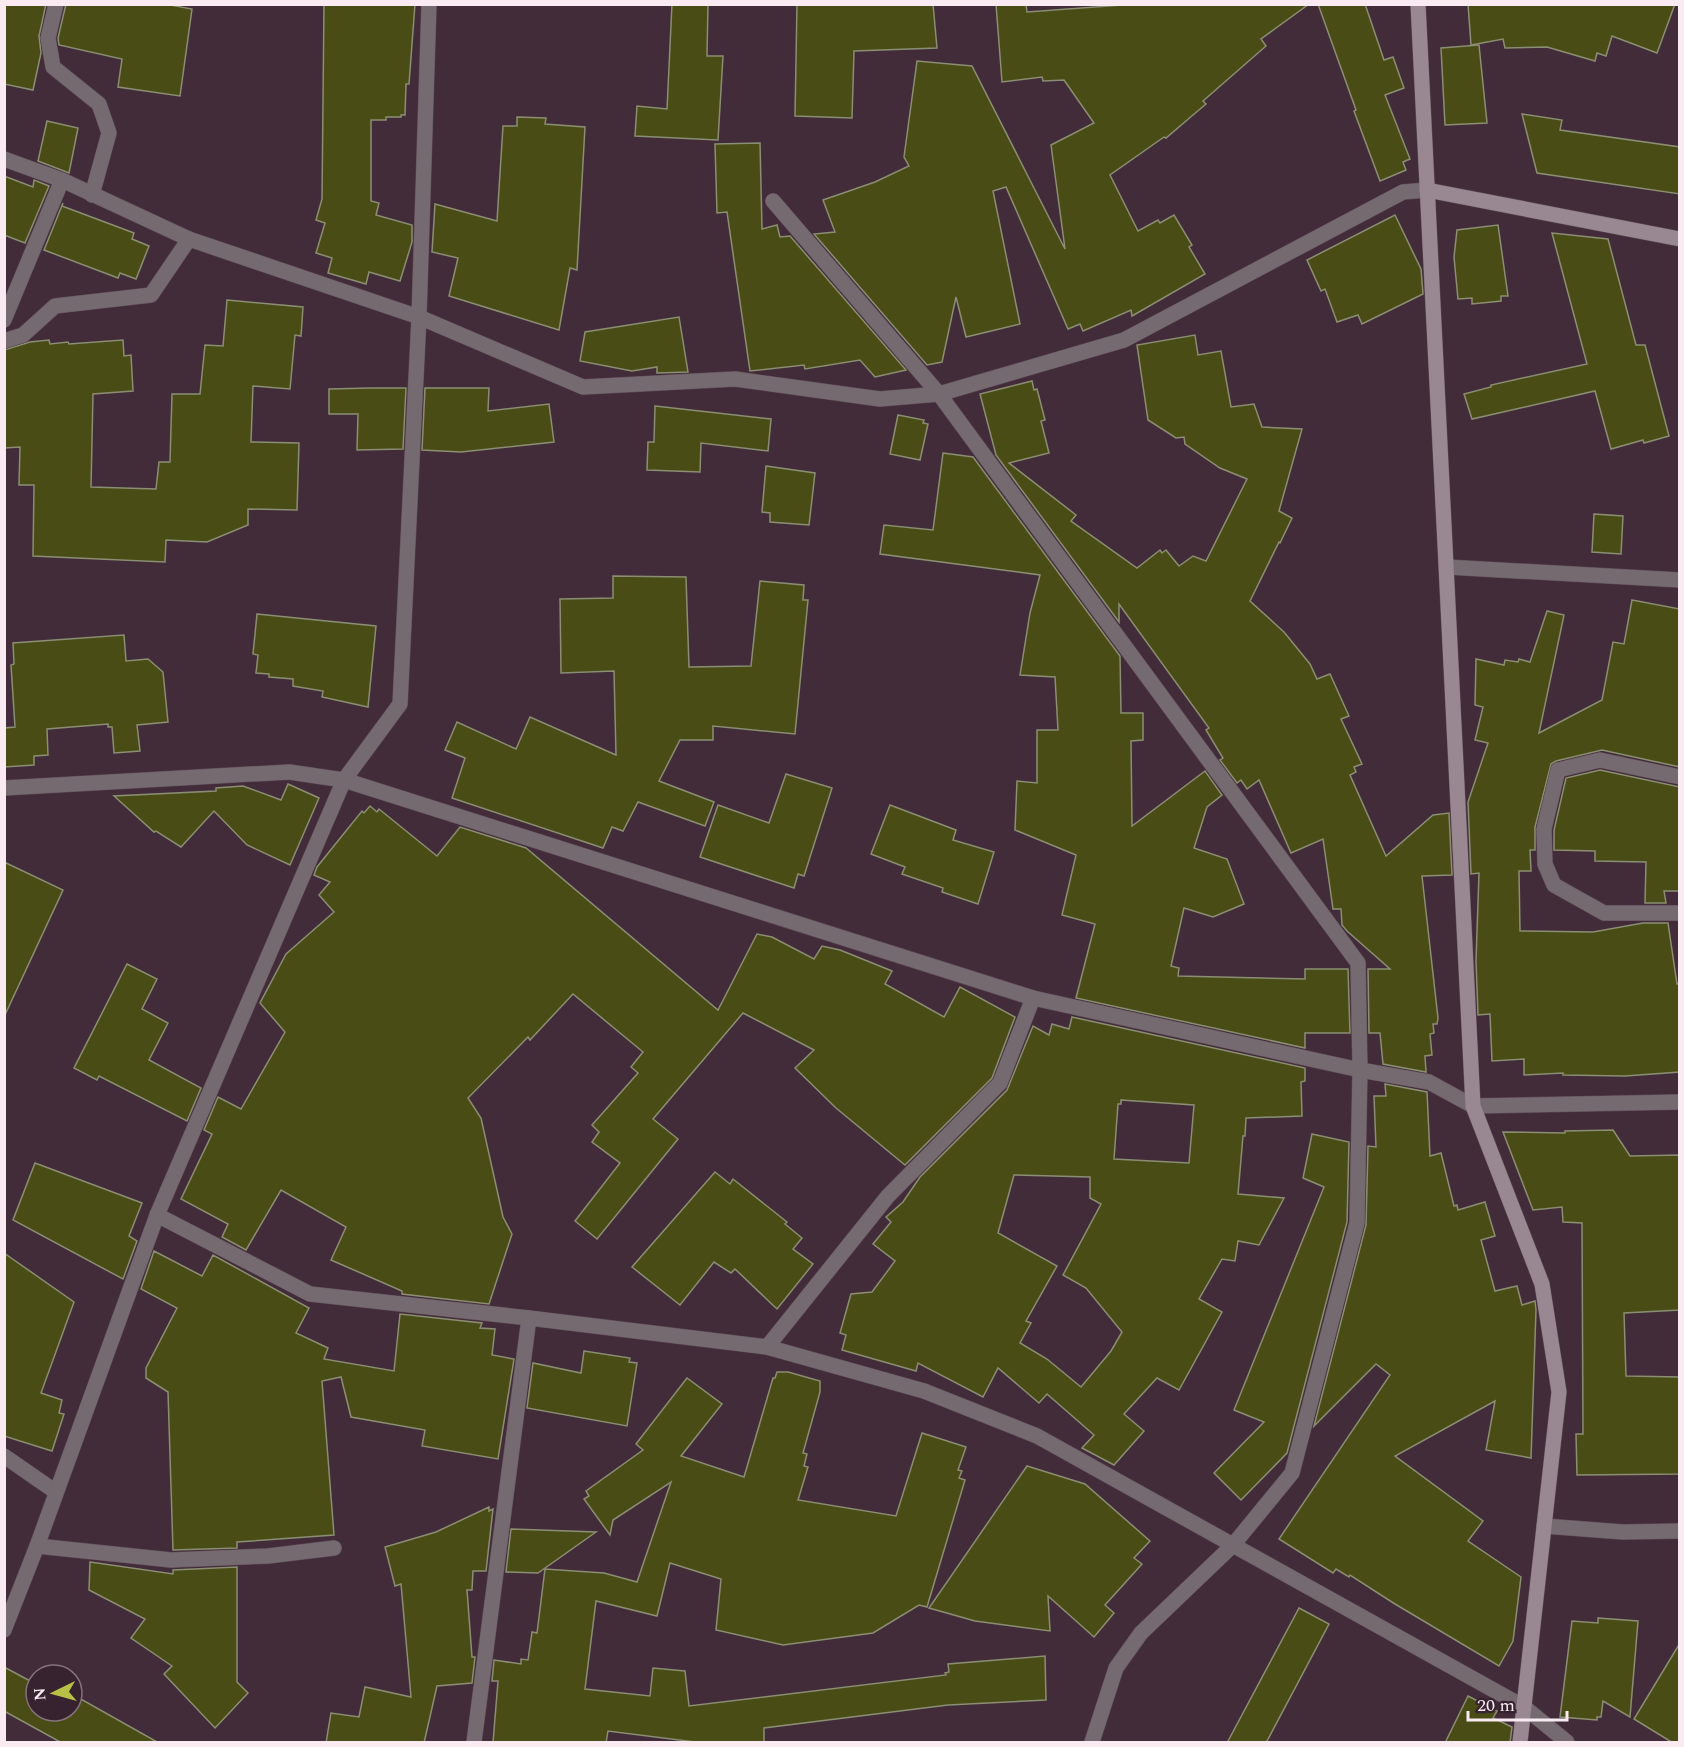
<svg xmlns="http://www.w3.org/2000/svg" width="1684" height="1747" viewBox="0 0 1684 1747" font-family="Spectral,serif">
	<rect width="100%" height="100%" fill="#422c39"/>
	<g fill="#494c15" stroke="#8b8e73" stroke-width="1.5" fill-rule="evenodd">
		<polygon points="4,4 46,4 39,36 41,53 33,90 4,84"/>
		<polygon points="66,4 165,4 192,9 180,96 118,87 122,59 59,45 58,38"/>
		<polygon points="324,4 415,4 409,84 406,84 405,115 401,115 401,117 386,117 386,120 371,120 371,201 379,203 376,215 412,225 412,242 400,281 369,272 366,284 328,273 332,258 316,253 325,223 316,220 322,199"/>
		<polygon points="672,4 708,4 707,56 723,56 718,140 635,136 637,106 667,109"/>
		<polygon points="797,4 933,4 937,48 854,51 852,118 795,116"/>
		<polygon points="996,4 1026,4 1027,12 1136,4 1309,4 1261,39 1266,46 1203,101 1206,104 1193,115 1166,138 1164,137 1110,175 1138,231 1158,220 1160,223 1174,215 1192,245 1189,247 1205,274 1132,316 1131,310 1083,331 1080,324 1068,329 1006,187 993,191 1020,324 966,337 956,297 942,362 927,365 814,234 835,232 823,200 875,182 909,166 904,157 917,61 972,66 1065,249 1051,145 1094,123 1064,80 1043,81 1042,77 1002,82"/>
		<polygon points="1318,4 1365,4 1384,60 1393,57 1404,88 1385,95 1410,159 1403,162 1406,170 1380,181 1354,111 1356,110"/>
		<polygon points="1468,4 1675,4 1657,53 1612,36 1606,56 1597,53 1595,61 1547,47 1505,48 1503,39 1471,45"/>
		<polygon points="1479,45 1487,123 1445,125 1441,48"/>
		<polygon points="1522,114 1562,120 1560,130 1680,147 1680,194 1537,173"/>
		<polygon points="517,117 546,118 545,124 585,127 577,270 570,268 559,330 449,296 458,258 432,252 435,204 497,221 503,126 517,126"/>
		<polygon points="47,121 78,128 69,173 38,161"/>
		<polygon points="760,143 762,229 777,225 780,237 790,236 906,370 875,377 860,360 805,369 804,365 750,371 727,212 717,213 715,144"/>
		<polygon points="4,176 33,187 34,180 49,186 25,243 4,235"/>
		<polygon points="63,203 62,206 134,233 132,239 149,246 136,279 120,273 118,278 44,250"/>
		<polygon points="1395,215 1421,269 1423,294 1362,324 1358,315 1337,322 1325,289 1321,291 1307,260"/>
		<polygon points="1498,225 1508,296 1501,296 1501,301 1472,304 1472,298 1458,299 1454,257 1457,230"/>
		<polygon points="1552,233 1608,239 1636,345 1645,345 1669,436 1644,443 1643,440 1611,449 1595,391 1472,419 1464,394 1491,387 1491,385 1587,364"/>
		<polygon points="227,300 303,307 301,336 295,335 290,389 253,386 251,442 299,443 297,510 248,509 248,525 207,542 166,540 165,562 33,556 34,485 19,485 20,447 4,448 4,350 30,342 49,340 50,344 68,342 69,344 123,340 124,356 131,355 133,391 93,394 91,487 156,489 159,462 170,462 172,394 200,394 205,345 223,346"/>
		<polygon points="679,317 688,372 657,373 657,367 632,371 580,361 585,332"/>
		<polygon points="1195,335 1198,355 1221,351 1231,407 1254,404 1262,427 1302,429 1279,511 1292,518 1280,543 1279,542 1250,601 1284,632 1310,664 1317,679 1330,674 1349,716 1341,719 1362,764 1354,767 1356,772 1350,775 1386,856 1433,815 1449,813 1452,875 1422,876 1438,1018 1437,1024 1433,1024 1434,1033 1430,1034 1432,1055 1425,1056 1426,1072 1383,1064 1380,1033 1369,1033 1368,969 1390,969 1347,931 1342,925 1341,909 1333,909 1323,839 1291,853 1259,780 1247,789 1241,780 1237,783 1220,760 1223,758 1206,730 1209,728 1119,604 1119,622 996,455 980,394 1032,381 1034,390 1037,389 1045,420 1041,421 1049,453 1009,463 1076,515 1071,521 1137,568 1160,550 1162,553 1166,550 1179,566 1193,556 1206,561 1247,479 1220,468 1185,444 1184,437 1176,438 1148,420 1137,345"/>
		<polygon points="371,388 406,388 403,449 357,450 358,414 329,414 329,389"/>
		<polygon points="425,388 489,388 488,411 549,404 554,442 461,452 422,450"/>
		<polygon points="655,406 771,419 768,451 701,443 700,472 647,470 648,442 654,442"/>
		<polygon points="898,415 924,420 923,423 928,424 920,460 890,454"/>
		<polygon points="943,453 973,457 1120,656 1121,713 1143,713 1143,740 1131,741 1132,826 1205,771 1222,795 1207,807 1194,848 1227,859 1244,904 1213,917 1184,908 1171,966 1179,968 1178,976 1305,979 1305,969 1348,969 1350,1033 1305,1033 1305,1048 1076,998 1095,924 1062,915 1076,855 1015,830 1017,781 1037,783 1037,730 1058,730 1055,677 1020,675 1030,613 1040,575 880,554 884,525 933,530"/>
		<polygon points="766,466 815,473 809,525 770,522 770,513 762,512"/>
		<polygon points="1594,514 1623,516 1621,554 1592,552"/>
		<polygon points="613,576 686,577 689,667 751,666 760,581 804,585 803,600 808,600 795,734 713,726 713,740 680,740 659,781 714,802 705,826 638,802 623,831 612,827 603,848 452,798 465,758 445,750 457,722 516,749 530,717 616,755 614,671 561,673 560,599 613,598"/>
		<polygon points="1632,600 1680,609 1680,767 1602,750 1556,761 1551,764 1535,827 1535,850 1530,850 1531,871 1519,871 1520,931 1593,932 1643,923 1668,923 1677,984 1680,983 1680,1072 1625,1076 1563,1075 1563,1073 1524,1075 1524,1059 1492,1061 1490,1014 1478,1015 1476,961 1479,873 1471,874 1468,802 1488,743 1475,740 1483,707 1475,705 1476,659 1504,665 1505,660 1518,662 1519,659 1530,662 1547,611 1564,615 1539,733 1602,700 1613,642 1624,644"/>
		<polygon points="257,614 376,626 368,707 322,697 323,691 293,686 293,679 269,677 269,674 256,673 258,655 253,654"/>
		<polygon points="124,635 126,661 148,659 163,672 168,722 137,725 140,751 114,753 112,727 108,727 108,724 47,729 48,755 34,756 34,765 4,767 4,728 15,727 11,665 14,664 13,643"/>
		<polygon points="1600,770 1680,787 1680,891 1664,891 1666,903 1645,903 1646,862 1595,861 1595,851 1554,850 1554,830 1566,778"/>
		<polygon points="786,774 832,788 804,876 798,874 794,888 700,857 718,805 769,823"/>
		<polygon points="288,784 319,798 290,865 247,845 214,811 181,847 156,831 154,832 114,796 216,791 216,788 243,786 281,800"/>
		<polygon points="890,805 956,830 953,840 994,852 978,904 942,892 943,888 902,874 905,867 871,854"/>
		<polygon points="370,806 377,812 379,809 437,856 460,827 526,848 718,1010 757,934 772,937 814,959 822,946 840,950 892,971 885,984 944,1017 960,987 1015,1017 992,1078 905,1165 836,1108 795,1068 814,1050 743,1013 653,1119 678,1139 597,1239 575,1221 620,1163 592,1142 599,1132 592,1125 638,1073 631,1067 643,1052 573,994 530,1040 528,1037 468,1098 481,1118 503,1217 512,1234 489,1304 402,1294 402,1291 331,1260 346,1227 281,1190 246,1250 222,1237 228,1224 181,1199 212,1134 204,1130 218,1097 241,1109 285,1032 260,1003 286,954 334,912 319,895 330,882 314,875 317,867 362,811 364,813"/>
		<polygon points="4,862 63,890 4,1017"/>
		<polygon points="127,964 157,979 142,1009 168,1023 149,1060 201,1088 187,1121 99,1076 97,1080 74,1068"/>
		<path d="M1072 1017 1305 1068V1081L1301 1082 1302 1116 1246 1118 1245 1136H1243L1238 1194 1284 1198 1259 1245 1238 1241 1235 1261 1222 1259 1199 1299 1222 1312 1179 1390 1157 1378 1124 1414 1144 1431 1114 1465 1082 1448 1094 1435 1047 1394 1039 1403 998 1368 983 1397 918 1363 916 1371 842 1350 846 1335 840 1333 851 1294 872 1292 895 1261 873 1244 891 1222 886 1217 903 1202 920 1177 1007 1090 1033 1026 1049 1035 1052 1024 1069 1029ZM1121 1100 1194 1105 1189 1163 1114 1159 1118 1104H1121ZM1014 1175 1090 1177V1198L1101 1204 1063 1275 1086 1288 1122 1332 1111 1351 1081 1387 1047 1359 1020 1343 1031 1323 1026 1321 1057 1266 998 1233Z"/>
		<polygon points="1385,1084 1427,1092 1430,1156 1441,1153 1454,1206 1457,1205 1458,1210 1485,1202 1495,1236 1481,1240 1495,1291 1517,1286 1522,1305 1535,1301 1536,1310 1531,1458 1486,1450 1495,1401 1395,1456 1483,1521 1468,1541 1521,1577 1513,1641 1499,1666 1395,1604 1350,1575 1349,1577 1336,1569 1333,1573 1279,1539 1390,1375 1376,1364 1314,1426 1366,1225 1368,1146 1376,1147 1374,1096 1386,1096"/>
		<polygon points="1613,1130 1630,1156 1680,1155 1680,1310 1624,1313 1626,1376 1680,1377 1680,1474 1577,1475 1576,1434 1583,1434 1582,1223 1563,1222 1562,1207 1533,1210 1503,1132 1565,1133 1565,1131"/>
		<polygon points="1312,1134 1349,1142 1347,1222 1287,1453 1241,1500 1214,1473 1264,1422 1234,1410 1324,1187 1303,1178"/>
		<polygon points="35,1163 142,1203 129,1236 137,1241 123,1279 13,1220"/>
		<polygon points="715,1172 730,1184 733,1179 787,1222 785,1224 802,1238 793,1249 813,1264 777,1309 735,1269 731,1273 714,1262 680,1305 632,1267"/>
		<polygon points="154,1251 202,1276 213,1255 309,1308 296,1333 328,1348 324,1359 394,1371 400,1314 482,1323 480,1328 495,1329 492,1355 514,1359 498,1459 422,1446 425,1430 351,1417 341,1377 322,1381 334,1535 237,1542 237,1548 173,1550 168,1392 146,1378 146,1368 177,1308 141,1289"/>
		<polygon points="4,1253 74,1302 41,1393 62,1400 59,1413 64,1414 52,1451 4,1436"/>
		<polygon points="584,1351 630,1358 629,1362 637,1363 627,1426 527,1408 533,1363 581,1373"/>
		<polygon points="777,1372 788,1372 820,1381 820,1392 803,1453 807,1454 804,1466 808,1467 798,1500 896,1516 922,1433 966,1447 958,1470 962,1471 959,1478 965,1480 927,1607 919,1605 873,1633 783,1645 716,1630 721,1579 670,1563 657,1616 596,1601 585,1689 650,1696 653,1668 685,1671 689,1706 946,1675 945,1673 949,1672 948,1664 1045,1656 1046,1700 948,1705 764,1728 764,1743 703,1743 608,1731 606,1743 493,1743 498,1681 492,1681 494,1660 521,1664 521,1659 528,1660 532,1632 537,1633 545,1569 604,1573 637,1582 671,1482 613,1520 610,1535 584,1499 589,1496 586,1491 643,1450 636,1444 687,1378 722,1404 681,1456 744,1477 773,1378 775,1378"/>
		<polygon points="1027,1466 1085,1484 1150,1541 1134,1558 1142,1564 1105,1605 1114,1613 1094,1637 1048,1596 1050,1631 975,1621 929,1608"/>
		<polygon points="489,1507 489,1511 493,1509 486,1571 473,1571 472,1590 467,1590 472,1657 475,1657 472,1683 437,1686 424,1743 326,1743 331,1713 359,1717 365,1687 411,1697 401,1584 395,1586 385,1547 436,1532"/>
		<polygon points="511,1529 596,1532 538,1573 506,1572"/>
		<polygon points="90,1562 173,1574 173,1570 237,1567 237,1682 248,1693 215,1728 164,1674 172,1666 131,1638 145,1619 89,1590"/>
		<polygon points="1299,1608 1329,1624 1266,1743 1227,1743"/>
		<polygon points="1598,1618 1638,1621 1630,1717 1603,1701 1601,1717 1597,1717 1597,1720 1560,1717 1572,1621 1598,1623"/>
		<polygon points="1680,1643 1680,1743 1673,1743 1634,1719"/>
		<polygon points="4,1667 32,1682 36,1675 36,1711 72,1711 72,1694 159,1743 62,1743 4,1711"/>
		<polygon points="1468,1696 1497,1711 1493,1718 1512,1727 1510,1743 1445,1743"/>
	</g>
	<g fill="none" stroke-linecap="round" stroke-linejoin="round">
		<defs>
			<g id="street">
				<polyline points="56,4 48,38 53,67 99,104 109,133 92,195"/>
				<polyline points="4,159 62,180 189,239 419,317 583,387 735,379 880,399 939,394 1124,340 1403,192 1427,190"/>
				<polyline points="773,201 939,394 1358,963 1360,1070 1357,1223 1292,1473 1233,1545 1141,1633 1116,1668 1092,1742"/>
				<polyline points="4,320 62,180"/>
				<polyline points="4,341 23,335 55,306 151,295 189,239"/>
				<polyline points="1447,567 1680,580"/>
				<polyline points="1680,777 1600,760 1558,770 1544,829 1545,864 1554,885 1604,913 1680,913"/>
				<polyline points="4,788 289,772 344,780 1033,998 1360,1070 1429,1082 1473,1106 1680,1102"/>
				<polyline points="157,1215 310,1294 529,1318 767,1347 924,1391 1037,1436 1524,1707 1567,1742"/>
				<polyline points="767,1347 888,1196 1000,1083 1033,998"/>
				<polyline points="4,1456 56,1492"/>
				<polyline points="1544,1526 1623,1532 1680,1531"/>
				<polyline points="37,1546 171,1560 268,1556 334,1548"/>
				<polyline points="4,1630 37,1546 157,1215 344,780 400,704 419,317 429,4"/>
				<polyline points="474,1742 529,1318"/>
			</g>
			<g id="secondary">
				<polyline points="1418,4 1473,1106 1542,1284 1559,1392 1520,1742"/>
				<polyline points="1427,190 1680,239"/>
			</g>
		</defs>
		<use href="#street" stroke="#5f4b57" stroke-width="16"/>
		<use href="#secondary" stroke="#5f4b57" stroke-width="16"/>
		<use href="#street" stroke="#756a70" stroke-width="15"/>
		<use href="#secondary" stroke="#998791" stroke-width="15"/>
	</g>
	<rect width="1684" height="1747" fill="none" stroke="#faebf3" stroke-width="12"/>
	<g transform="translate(54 1693) rotate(265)"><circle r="28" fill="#37222f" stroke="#85727d" stroke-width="1.5"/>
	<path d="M0-4.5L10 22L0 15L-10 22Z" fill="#b9c046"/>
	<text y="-9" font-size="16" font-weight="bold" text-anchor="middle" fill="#faebf3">N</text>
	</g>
	<path d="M1468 1711v9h99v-9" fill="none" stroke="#faebf3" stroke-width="3"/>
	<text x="1477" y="1711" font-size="18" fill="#faebf3" stroke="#37222f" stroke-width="4.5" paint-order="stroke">20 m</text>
</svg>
